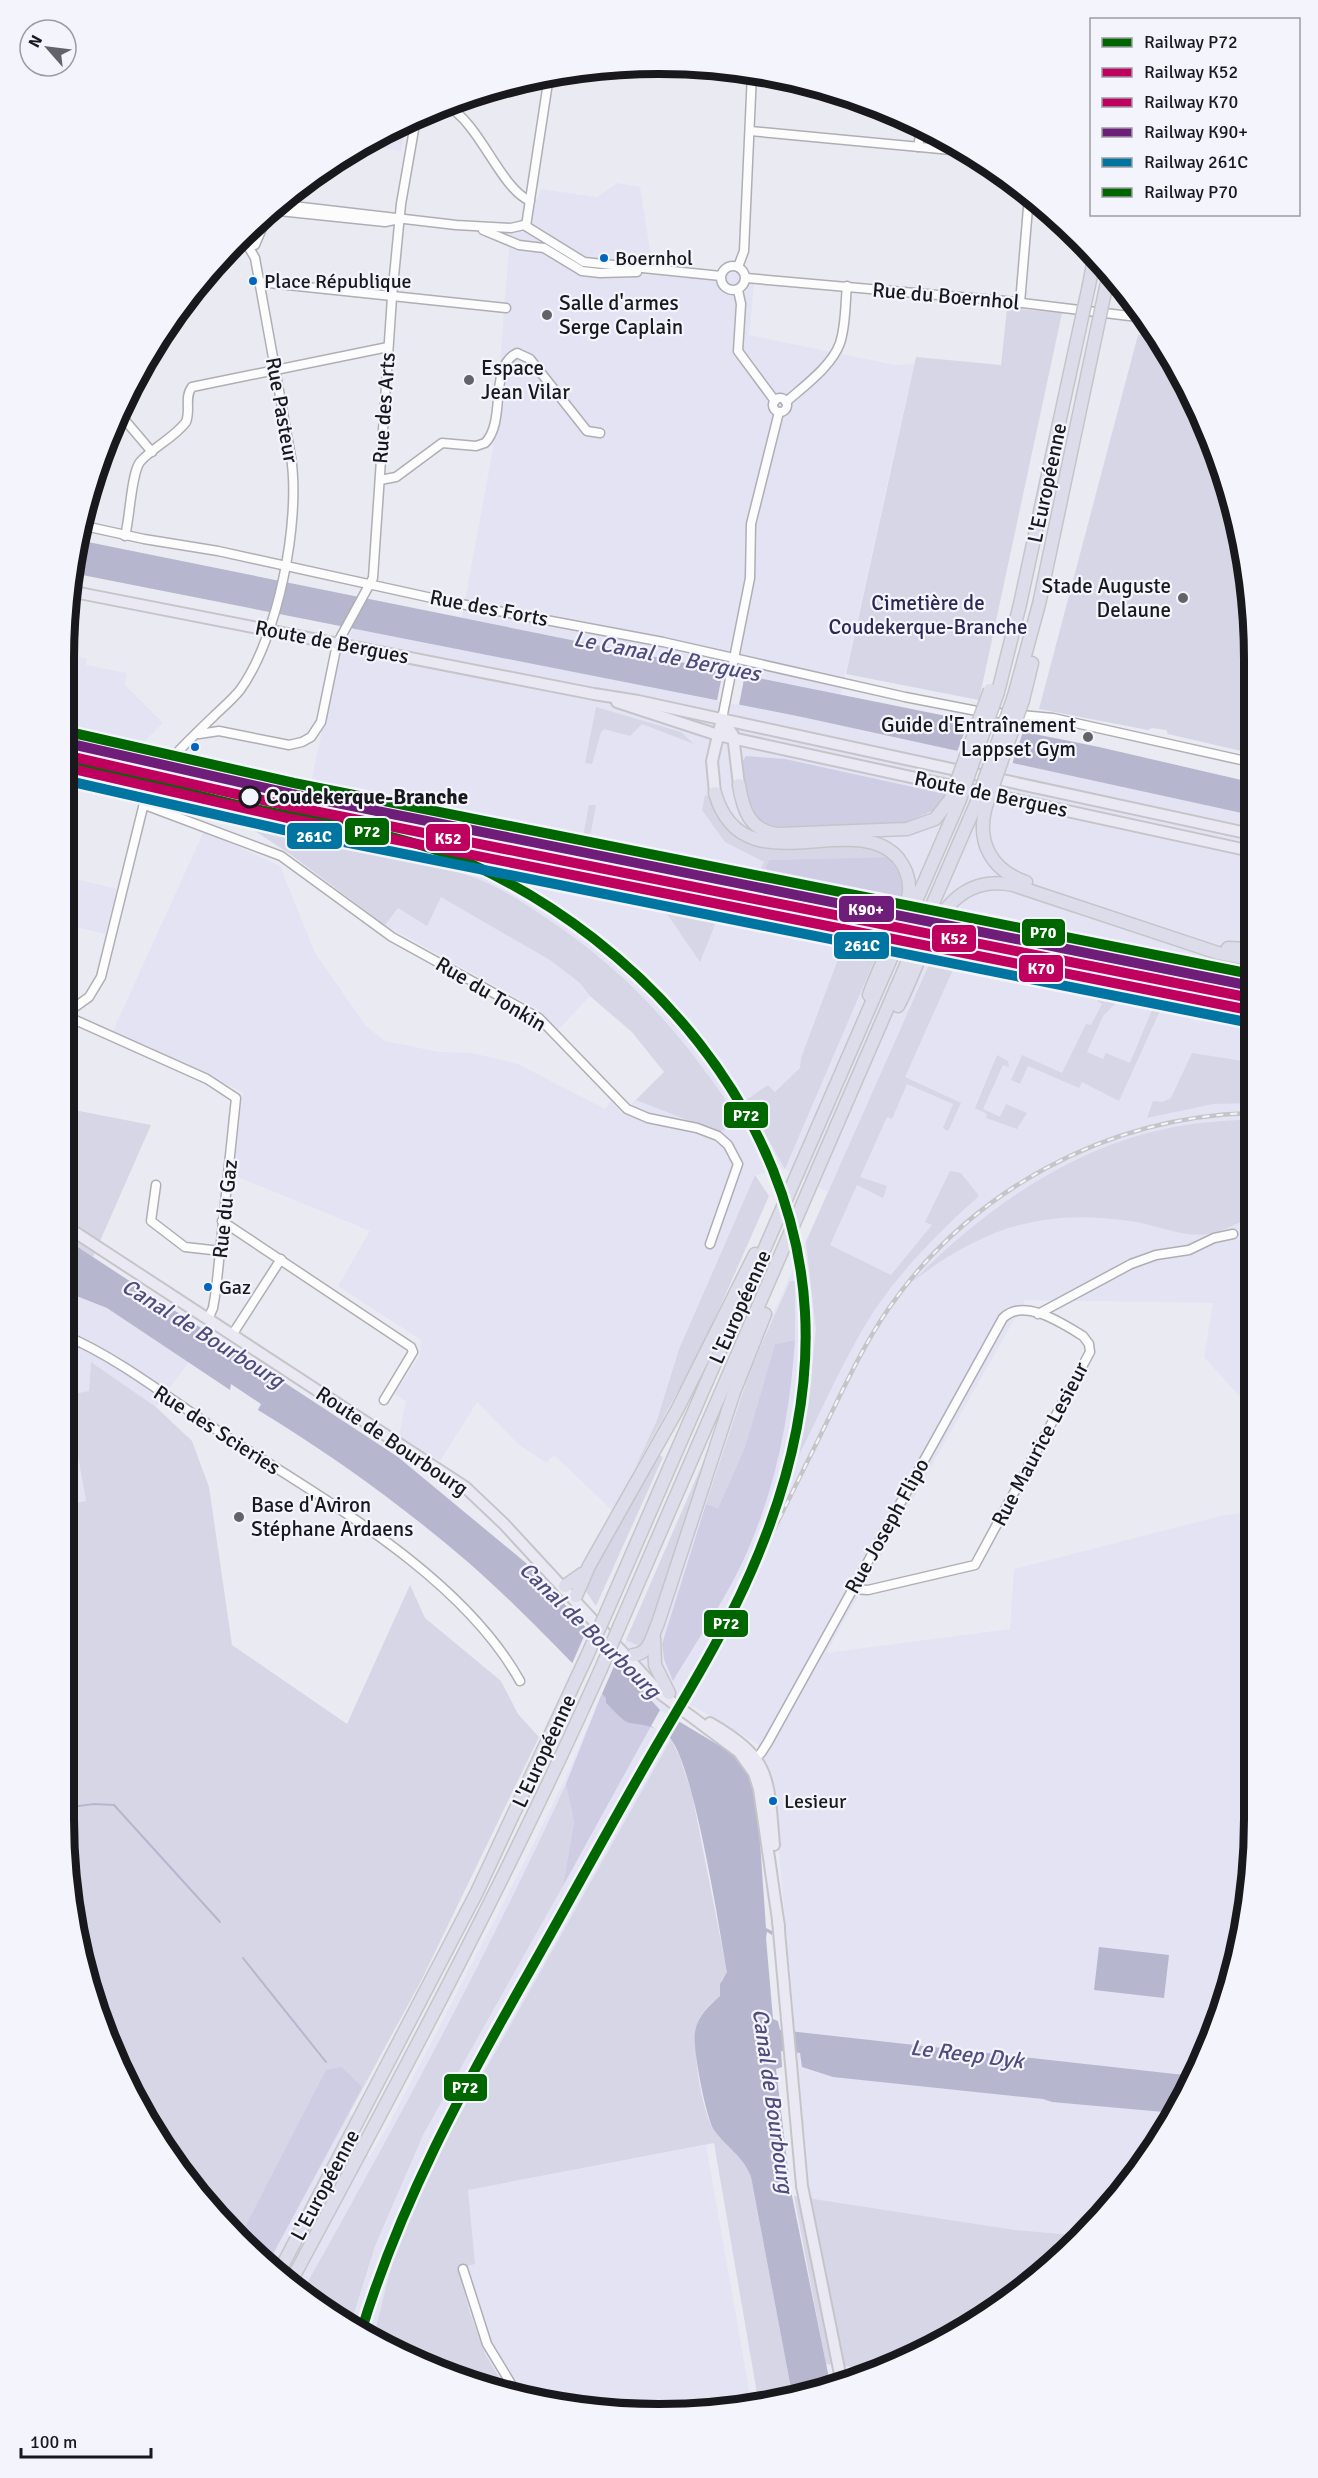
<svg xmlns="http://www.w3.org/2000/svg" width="1318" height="2478" viewBox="0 0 1318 2478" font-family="Signika,sans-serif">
	<rect width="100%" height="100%" fill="#eaeaf2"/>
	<g fill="#e3e3f4">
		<polygon points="406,122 401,151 359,144 361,143"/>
		<polygon points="617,183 640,187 652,263 755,275 749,335 895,365 914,364 834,724 1251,815 1252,1410 1204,1357 1213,1303 1025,1300 826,1653 1010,1629 1014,1569 1221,1516 1253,1511 1254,1858 1235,1974 1193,2083 1132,2182 1084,2236 1015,2230 810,2199 773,1785 758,1744 689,1704 680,1721 660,1710 617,1660 828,1192 785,1169 755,1175 679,1349 657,1420 614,1512 554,1455 546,1463 518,1444 477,1402 440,1461 399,1436 406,1401 394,1394 420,1356 421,1340 338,1286 370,1231 233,1175 243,1092 112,1033 204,831 280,866 315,953 366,1026 385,1041 439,1052 472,1053 518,1064 605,1109 611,1101 622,1113 664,1072 632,1032 590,996 558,1030 539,1010 385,925 290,854 255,831 220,816 152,793 170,767 309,793 339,650 374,600 462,617 493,449 511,225 533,210 541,189 597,197"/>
		<polygon points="64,652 87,659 86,665 127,673 125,685 163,723 143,743 138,760 64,745"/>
		<polygon points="67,877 117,889 105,934 64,924"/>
		<polygon points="64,1283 199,1348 156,1407 91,1362 89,1391 67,1395 86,1501 63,1505"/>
		<polygon points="602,1693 671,1739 429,2170 410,2215 474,2263 467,2190 706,2145 752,2407 736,2410 620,2414 505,2395 431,2369 328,2315 266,2267 349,2110 369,2157 388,2126 527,1857 567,1775"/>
	</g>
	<g fill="#d6d6e6">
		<polygon points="1007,308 1062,313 979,700 846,674 916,357 1001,365"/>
		<polygon points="1157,333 1210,431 1250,581 1250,753 1168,734 1166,730 1152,728 1148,730 1039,709 1138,335"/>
		<polygon points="596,707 681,732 694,744 642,724 630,736 604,729 601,732 592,764 585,763"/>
		<polygon points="202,772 295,790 294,796 203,776"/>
		<path d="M705 795 712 798C742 893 847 816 888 857L769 860 755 890 664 870 667 862 722 872 724 869 754 882 764 862 725 842 702 810Z"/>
		<polygon points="589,805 596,805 588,848 652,861 649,868 435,825 436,818 516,834 517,829 582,842"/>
		<path d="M275 830C344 842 412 854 478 879 503 889 527 905 549 920 633 976 686 1039 741 1123L718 1132 636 1100 664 1072 632 1032 590 996 580 983 550 960 441 897 427 926 398 908 385 925 290 854 255 831Z"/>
		<polygon points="661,885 961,945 959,953 787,917 783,928 722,907 700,962 663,908 660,901"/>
		<polygon points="803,930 880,947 785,1169 746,1100 768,1085 775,1092 800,1068 801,1058 843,946 797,935"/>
		<path d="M932 958 956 963 905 1077 961 1103 948 1131 943 1128 953 1104 907 1084 892 1119 887 1117 860 1177 887 1186 883 1198 857 1185 830 1245 891 1275 932 1225 925 1222 950 1171 961 1173 979 1196C934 1236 889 1282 860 1334 835 1378 815 1424 792 1469L808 1407 816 1330 806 1242Z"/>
		<polygon points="1108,991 1118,993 1118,1001 1103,1016 1087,1052 1103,1059 1106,1053 1130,1063 1154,1005 1131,999 1133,997 1164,1002 1119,1101 1082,1082 1079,1088 1028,1066 1020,1084 1011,1080 1022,1055 1062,1073 1086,1024 1091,1025 1102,1004 1097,1001"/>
		<polygon points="1192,1053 1243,1061 1241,1086 1251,1086 1251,1103 1213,1104 1147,1118 1153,1101 1162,1102 1171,1098"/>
		<polygon points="997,1055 1008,1061 1009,1067 1003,1065 983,1109 1000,1117 1006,1104 1027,1113 1017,1129 986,1118 987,1114 975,1108"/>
		<polygon points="64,1108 151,1125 93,1257 64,1238"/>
		<path d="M1251 1119 1250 1218C1238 1223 1225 1230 1212 1233 1186 1240 1156 1224 1130 1221 1041 1208 983 1228 912 1282 983 1210 1072 1146 1174 1127 1199 1122 1226 1121 1251 1119Z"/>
		<polygon points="755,1175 769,1196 700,1352 633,1472 657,1420 679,1349"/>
		<polygon points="790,1281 795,1281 795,1340 775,1344 745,1447 718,1508 706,1504 751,1368"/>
		<polygon points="91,1362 156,1407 192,1441 209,1487 232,1645 347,1724 410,1585 425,1618 501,1681 518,1714 539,1737 421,1981 266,2267 186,2182 143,2117 95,2011 74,1935 63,1819 63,1505 86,1501 67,1395 89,1391"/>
		<polygon points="718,1428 676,1556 641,1647 626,1640"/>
		<polygon points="658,1455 663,1457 596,1606 585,1590 587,1579"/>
		<path d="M671 1739 679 1755 692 1794 727 1972 721 1981 720 1996C713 2003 704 2008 699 2019 690 2040 701 2111 714 2130 726 2147 744 2157 751 2177L793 2399 759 2405 714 2143 468 2190 475 2264 458 2268 470 2313 485 2354 510 2396 505 2395 431 2369 373 2339 394 2256 429 2170Z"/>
		<path d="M566 1784 574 1822 563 1886 423 2135 375 2246 350 2326 328 2315 301 2294C395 2127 486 1958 566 1784Z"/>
		<polygon points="794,2196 1015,2230 1084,2236 990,2314 922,2354 878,2370 826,2364"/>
	</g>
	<g fill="#cecde4">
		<path d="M746 756 785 759 945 794 939 808 902 824 768 827C750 815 731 776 746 756Z"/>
		<path d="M888 857C906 881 906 890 893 916L755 890 769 860Z"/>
		<path d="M795 1340C790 1411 778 1479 750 1545 731 1592 699 1637 673 1681L664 1659 662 1644 706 1504 718 1508 745 1447 775 1344Z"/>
		<polygon points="602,1693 635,1722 651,1726 563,1886 574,1822 566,1784"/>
		<polygon points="342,2067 362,2087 266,2267 239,2239 326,2070"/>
	</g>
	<g fill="#b6b6cf">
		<polygon points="78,540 1099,747 1250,782 1251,815 802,717 72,573"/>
		<path d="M64 1238 398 1457 532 1568 660 1710 735 1755 753 1780 758 1813 766 1928 772 1931V1935L767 1932 766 1938 773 2019 778 2021 780 2030 1175 2074 1190 2075 1198 2071 1175 2113 1052 2102 1043 2099 833 2077 802 2067 800 2053 781 2051 782 2067 776 2069 790 2186 831 2388 793 2399 751 2177C744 2157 726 2147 714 2130 706 2118 692 2046 695 2032 698 2015 708 2007 720 1996V1984L727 1972C720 1933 693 1757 668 1736 656 1726 644 1725 630 1723 623 1722 612 1708 606 1703V1698C561 1652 517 1605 469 1563 404 1507 332 1455 258 1410L261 1404 231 1384 230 1390 107 1308 64 1291Z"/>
		<polygon points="1099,1947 1169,1955 1164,1998 1094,1990"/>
	</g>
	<g fill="#eaeaf2">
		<polygon points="723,670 745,674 739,705 717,701"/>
		<polygon points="969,720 1023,732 1012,764 957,752"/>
		<polygon points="589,1625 618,1657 601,1696 571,1666"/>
		<polygon points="660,1710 679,1720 669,1737 651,1726"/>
	</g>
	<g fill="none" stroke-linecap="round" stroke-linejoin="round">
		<g stroke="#b6b6cf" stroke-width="2">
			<polyline points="63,1808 94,1804 114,1805 220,1922"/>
			<polyline points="243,1958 326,2062"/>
		</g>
		<defs>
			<g id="minor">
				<path d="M446 105C480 123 500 188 530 201"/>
				<polyline points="750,131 962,151"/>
				<polyline points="918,147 922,124"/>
				<polyline points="276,204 456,225 511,228 524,225 584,262 721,276"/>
				<polyline points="526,226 549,76"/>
				<polyline points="249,229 259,235"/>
				<polyline points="483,230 519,245 544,248 582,271 600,273 637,272"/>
				<polyline points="236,243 255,245 265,221 279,211 385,222 399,219"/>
				<circle cx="733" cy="278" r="12"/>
				<polyline points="738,267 744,251 752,73"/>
				<polyline points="746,278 1006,301 1146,318"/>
				<polyline points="259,282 506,308"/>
				<polyline points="738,290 741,304 738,351 775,401"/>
				<polyline points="1020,303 1029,196"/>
				<circle cx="780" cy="405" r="7"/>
				<path d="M786 402C804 386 832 366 840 343 846 325 845 305 847 286"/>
				<polyline points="118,412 152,452"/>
				<path d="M380 480 396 477 442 443 476 446 485 443C507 421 488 367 517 353L530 359 587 431 600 433"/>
				<polyline points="80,525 144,539 218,551 450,602 663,642 905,697 977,711 1053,718 1250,762"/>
				<path d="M125 536C130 518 131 474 140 462 153 447 174 438 186 422 191 410 184 397 192 387L388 347"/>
				<polyline points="722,719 750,578 751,524 779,412"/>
				<polyline points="199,734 219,731 289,745 302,742 311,737 321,722 337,644 373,578 392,297 401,204 416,118"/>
				<polyline points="64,777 135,794 148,787"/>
				<polyline points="145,805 281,856 392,937 539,1018 627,1109 648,1118 697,1128 718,1136 728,1145 738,1164 710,1244"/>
				<path d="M64 1015 89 997 101 977 148 787C167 761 191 738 214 716 222 708 232 700 240 690 278 638 301 520 291 457L255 258 248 246"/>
				<polyline points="64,1015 207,1079 236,1098 216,1290 213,1308 208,1319"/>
				<polyline points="156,1185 151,1221 185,1247 221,1251"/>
				<polyline points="222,1221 411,1347 413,1352 384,1400"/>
				<polyline points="1038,1314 1131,1264 1156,1255 1189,1250 1214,1238 1233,1234"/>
				<path d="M64 1335C117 1357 170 1399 218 1431 319 1497 460 1573 520 1681"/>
				<polyline points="232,1335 281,1259"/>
				<path d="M751 1762 761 1753 768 1742 1003 1318C1024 1297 1063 1324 1083 1336L1089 1344 1090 1352 975 1565 868 1590 852 1589"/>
				<polyline points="463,2269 487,2344 519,2397"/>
			</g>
			<g id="major">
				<polyline points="69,591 594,694 638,701 1251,834"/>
				<polyline points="617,702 718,735 1251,851"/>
				<polyline points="722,719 733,735 739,785"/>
				<polyline points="715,793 712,761 722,719"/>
				<polyline points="64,1225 465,1487 504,1524 661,1694 739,1752 754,1773 759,1789 779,1927"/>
				<path d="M710 1723C772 1759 768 1777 774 1845"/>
				<polyline points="778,1920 802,2186 842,2384"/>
			</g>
			<g id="highway">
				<polyline points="1089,285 1094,259"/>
				<polyline points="1106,287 1109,276"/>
				<polyline points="998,692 1020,604 1079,331"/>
				<polyline points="1014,696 1039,604 1096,334"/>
				<polyline points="1023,700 1032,663"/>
				<path d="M739 785C743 809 749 831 778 834L907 829 935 819 950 800"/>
				<path d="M715 793C742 889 854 807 898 858 906 868 910 880 909 892 906 916 878 968 869 995"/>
				<path d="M986 806C976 842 991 870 1026 882"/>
				<polyline points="1228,948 1251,949"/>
				<path d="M898 1006C925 957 938 870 1013 885L1218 953 1251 959"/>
				<polyline points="565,1586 582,1574"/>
				<polyline points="576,1596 589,1566 677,1410 755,1254"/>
				<polyline points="607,1611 959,802"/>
				<polyline points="620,1625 976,804"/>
				<polyline points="654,1638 655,1665 669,1693"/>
				<path d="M633 1655C650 1654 652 1636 658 1623L734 1392 765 1314"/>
				<polyline points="277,2276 477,1892 586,1658"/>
				<path d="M289 2285C398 2083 506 1881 600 1671"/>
			</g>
		</defs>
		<use href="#minor" stroke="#aeaeb4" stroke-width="11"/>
		<use href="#major" stroke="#c5c5c9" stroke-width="14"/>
		<use href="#highway" stroke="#c5c5c9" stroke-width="15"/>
		<use href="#minor" stroke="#fcfcfd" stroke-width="8"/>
		<use href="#major" stroke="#eae8f2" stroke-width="10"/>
		<use href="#highway" stroke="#dcdcea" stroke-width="12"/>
		<defs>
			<path id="rail" d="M728 1619C761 1557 791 1495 822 1432 843 1390 862 1347 889 1308 971 1190 1107 1117 1251 1113"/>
		</defs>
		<use href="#rail" stroke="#c5c5c7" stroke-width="4.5"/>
		<use href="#rail" stroke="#f4f4fd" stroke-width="2" stroke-dasharray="7" stroke-linecap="butt"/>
		<defs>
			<g id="highway-bridge">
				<polyline points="1079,331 1089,285"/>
				<polyline points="1096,334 1106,287"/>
				<polyline points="950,800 990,690"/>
				<polyline points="959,802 998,692"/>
				<polyline points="976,804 1014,696"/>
				<polyline points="986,806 1023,700"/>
				<polyline points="586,1658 607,1611"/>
				<polyline points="600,1671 620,1625"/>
			</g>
		</defs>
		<use href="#highway-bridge" stroke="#c5c5c9" stroke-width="15" stroke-linecap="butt"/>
		<use href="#highway-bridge" stroke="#dcdcea" stroke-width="12"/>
		<defs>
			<path id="rail-1" d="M64 762C127 776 189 794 251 808 325 824 399 832 469 863 645 943 794 1113 805 1312 811 1419 776 1526 728 1620 706 1664 679 1707 654 1750 611 1824 570 1900 528 1974 462 2090 400 2204 361 2332"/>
			<polyline id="rail-2" points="64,755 289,806 1251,998"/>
			<polyline id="rail-3" points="64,767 287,818 1249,1010"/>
			<polyline id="rail-4" points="67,743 292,794 1251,986"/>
			<polyline id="rail-5" points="64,780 284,830 1246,1022"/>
			<polyline id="rail-6" points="69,732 294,783 1251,974"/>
		</defs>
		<use href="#rail-1" stroke="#f4f4fd" stroke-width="15"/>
		<use href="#rail-2" stroke="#f4f4fd" stroke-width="15"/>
		<use href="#rail-3" stroke="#f4f4fd" stroke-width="15"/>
		<use href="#rail-4" stroke="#f4f4fd" stroke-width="15"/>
		<use href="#rail-5" stroke="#f4f4fd" stroke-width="15"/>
		<use href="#rail-6" stroke="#f4f4fd" stroke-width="15"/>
		<use href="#rail-1" stroke="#060" stroke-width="10"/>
		<use href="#rail-2" stroke="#bf005f" stroke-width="10"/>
		<use href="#rail-3" stroke="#bf005f" stroke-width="10"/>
		<use href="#rail-4" stroke="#6e1e78" stroke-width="10"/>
		<use href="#rail-5" stroke="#0075a1" stroke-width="10"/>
		<use href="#rail-6" stroke="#060" stroke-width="10"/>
	</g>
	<g fill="#0065bd" stroke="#f4f4fd" stroke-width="2">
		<circle cx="604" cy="258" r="5"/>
		<circle cx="253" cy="281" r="5"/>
		<circle cx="195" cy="747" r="5"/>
		<circle cx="208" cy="1287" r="5"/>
		<circle cx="773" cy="1801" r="5"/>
	</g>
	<g fill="#626268" stroke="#f4f4fd" stroke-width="2">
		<circle cx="547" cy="315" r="6"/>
		<circle cx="469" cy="380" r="6"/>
		<circle cx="1183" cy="598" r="6"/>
		<circle cx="1088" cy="737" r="6"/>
		<circle cx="239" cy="1517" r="6"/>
	</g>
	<circle fill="#f4f4fd" stroke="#18181d" stroke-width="3" cx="250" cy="797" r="10"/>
	<g text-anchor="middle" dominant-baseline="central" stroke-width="4.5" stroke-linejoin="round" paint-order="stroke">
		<g font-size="20" fill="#18181d" stroke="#f4f4fd" text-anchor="start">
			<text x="615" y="258">Boernhol</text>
			<text x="264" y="281">Place République</text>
			<text x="219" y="1287">Gaz</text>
			<text x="784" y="1801">Lesieur</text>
		</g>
		<g font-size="21" fill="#18181d" stroke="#f4f4fd">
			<text transform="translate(946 296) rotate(5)">Rue du Boernhol</text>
			<text transform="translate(384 408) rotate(-86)">Rue des Arts</text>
			<text transform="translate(282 410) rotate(80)">Rue Pasteur</text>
			<text transform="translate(1047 483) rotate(-78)">L'Européenne</text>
			<text transform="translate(489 608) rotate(11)">Rue des Forts</text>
			<text transform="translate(332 642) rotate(11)">Route de Bergues</text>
			<text transform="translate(991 794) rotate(12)">Route de Bergues</text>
			<text transform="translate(491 994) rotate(31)">Rue du Tonkin</text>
			<text transform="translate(225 1209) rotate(-84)">Rue du Gaz</text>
			<text transform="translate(740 1307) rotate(-66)">L'Européenne</text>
			<text transform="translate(217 1430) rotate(33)">Rue des Scieries</text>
			<text transform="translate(392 1441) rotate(34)">Route de Bourbourg</text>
			<text transform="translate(1040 1444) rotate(-62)">Rue Maurice Lesieur</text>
			<text transform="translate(887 1526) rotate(-61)">Rue Joseph Flipo</text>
			<text transform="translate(544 1751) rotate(-65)">L'Européenne</text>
			<text transform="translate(325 2185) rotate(-62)">L'Européenne</text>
		</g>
		<g font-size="21" fill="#18181d" stroke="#f4f4fd" text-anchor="start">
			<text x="559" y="303">Salle d'armes<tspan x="559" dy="24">Serge Caplain</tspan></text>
			<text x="481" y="368">Espace<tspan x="481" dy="24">Jean Vilar</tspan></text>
			<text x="1171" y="586" text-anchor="end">Stade Auguste<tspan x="1171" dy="24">Delaune</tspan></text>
			<text x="1076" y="725" text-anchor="end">Guide d'Entraînement<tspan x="1076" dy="24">Lappset Gym</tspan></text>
			<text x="251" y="1505">Base d'Aviron<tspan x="251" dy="24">Stéphane Ardaens</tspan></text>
		</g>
		<g font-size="21" fill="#2c2753" stroke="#f4f4fd">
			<text x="928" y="603">Cimetière de<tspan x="928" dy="24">Coudekerque-Branche</tspan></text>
		</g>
		<g font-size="21" font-weight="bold" fill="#18181d" stroke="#f4f4fd" text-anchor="start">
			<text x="266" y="797">Coudekerque-Branche</text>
		</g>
		<g font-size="22" font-style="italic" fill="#4f4c7c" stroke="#f4f4fd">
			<text transform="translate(667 656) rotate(11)">Le Canal de Bergues</text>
			<text transform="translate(203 1333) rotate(32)">Canal de Bourbourg</text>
			<text transform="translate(590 1630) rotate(44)">Canal de Bourbourg</text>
			<text transform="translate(967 2054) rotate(7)">Le Reep Dyk</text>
			<text transform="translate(773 2101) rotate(82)">Canal de Bourbourg</text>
		</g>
	</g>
	<path d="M0 0H1318V2478H0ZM659 74H659A585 585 0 0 1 1244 659V1819A585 585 0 0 1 659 2404H659A585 585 0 0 1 74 1819V659A585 585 0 0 1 659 74Z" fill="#f4f4fd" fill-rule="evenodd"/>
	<path fill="none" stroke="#18181d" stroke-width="8" d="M659 74H659A585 585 0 0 1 1244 659V1819A585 585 0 0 1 659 2404H659A585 585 0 0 1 74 1819V659A585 585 0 0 1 659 74Z"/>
	<g stroke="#f4f4fd" stroke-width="2">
		<rect x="344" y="817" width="46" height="29" rx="6" fill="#060"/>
		<rect x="286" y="822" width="57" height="28" rx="6" fill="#0075a1"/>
		<rect x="425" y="823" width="46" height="29" rx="6" fill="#bf005f"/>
		<rect x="838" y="895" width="57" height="28" rx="6" fill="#6e1e78"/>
		<rect x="1021" y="918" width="45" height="29" rx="6" fill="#060"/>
		<rect x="931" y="924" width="46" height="29" rx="6" fill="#bf005f"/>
		<rect x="833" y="931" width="57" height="29" rx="6" fill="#0075a1"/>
		<rect x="1018" y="954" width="46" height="29" rx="6" fill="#bf005f"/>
		<rect x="723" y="1101" width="46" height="28" rx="6" fill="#060"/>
		<rect x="703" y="1609" width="46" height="29" rx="6" fill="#060"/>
		<rect x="443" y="2073" width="45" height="29" rx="6" fill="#060"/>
	</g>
	<g font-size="16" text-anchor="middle" font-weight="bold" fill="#fff">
		<text x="367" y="837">P72</text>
		<text x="314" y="842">261C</text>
		<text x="448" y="844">K52</text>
		<text x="866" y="915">K90+</text>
		<text x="1043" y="938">P70</text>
		<text x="954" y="944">K52</text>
		<text x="862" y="951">261C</text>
		<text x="1041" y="974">K70</text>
		<text x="746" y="1121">P72</text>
		<text x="726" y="1629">P72</text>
		<text x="465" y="2093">P72</text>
	</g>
	<rect x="1090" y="18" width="210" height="198" fill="#f4f4fd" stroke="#9c9ca3" stroke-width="1.5"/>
	<rect x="1102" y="38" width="30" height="9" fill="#006600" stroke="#9c9ca3" stroke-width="1.5"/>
	<text x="1144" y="48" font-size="18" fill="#18181d">Railway P72</text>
	<rect x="1102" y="68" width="30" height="9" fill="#bf005f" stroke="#9c9ca3" stroke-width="1.5"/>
	<text x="1144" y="78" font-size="18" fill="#18181d">Railway K52</text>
	<rect x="1102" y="98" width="30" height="9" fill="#bf005f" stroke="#9c9ca3" stroke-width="1.5"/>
	<text x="1144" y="108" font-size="18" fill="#18181d">Railway K70</text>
	<rect x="1102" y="128" width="30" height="9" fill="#6e1e78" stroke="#9c9ca3" stroke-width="1.5"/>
	<text x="1144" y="138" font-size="18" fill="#18181d">Railway K90+</text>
	<rect x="1102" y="158" width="30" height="9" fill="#0075a1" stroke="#9c9ca3" stroke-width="1.5"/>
	<text x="1144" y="168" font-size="18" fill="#18181d">Railway 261C</text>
	<rect x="1102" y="188" width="30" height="9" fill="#006600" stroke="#9c9ca3" stroke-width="1.5"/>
	<text x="1144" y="198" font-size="18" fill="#18181d">Railway P70</text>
	<g transform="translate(48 48) rotate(298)"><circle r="28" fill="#f4f4fd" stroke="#9c9ca3" stroke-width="1.5"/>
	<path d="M0-4.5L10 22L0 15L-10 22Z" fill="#626268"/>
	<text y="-9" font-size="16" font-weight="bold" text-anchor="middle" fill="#18181d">N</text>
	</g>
	<path d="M21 2448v9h130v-9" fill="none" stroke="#18181d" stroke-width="3"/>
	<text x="30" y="2448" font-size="18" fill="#18181d" stroke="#f4f4fd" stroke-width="4.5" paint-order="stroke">100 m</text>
</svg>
